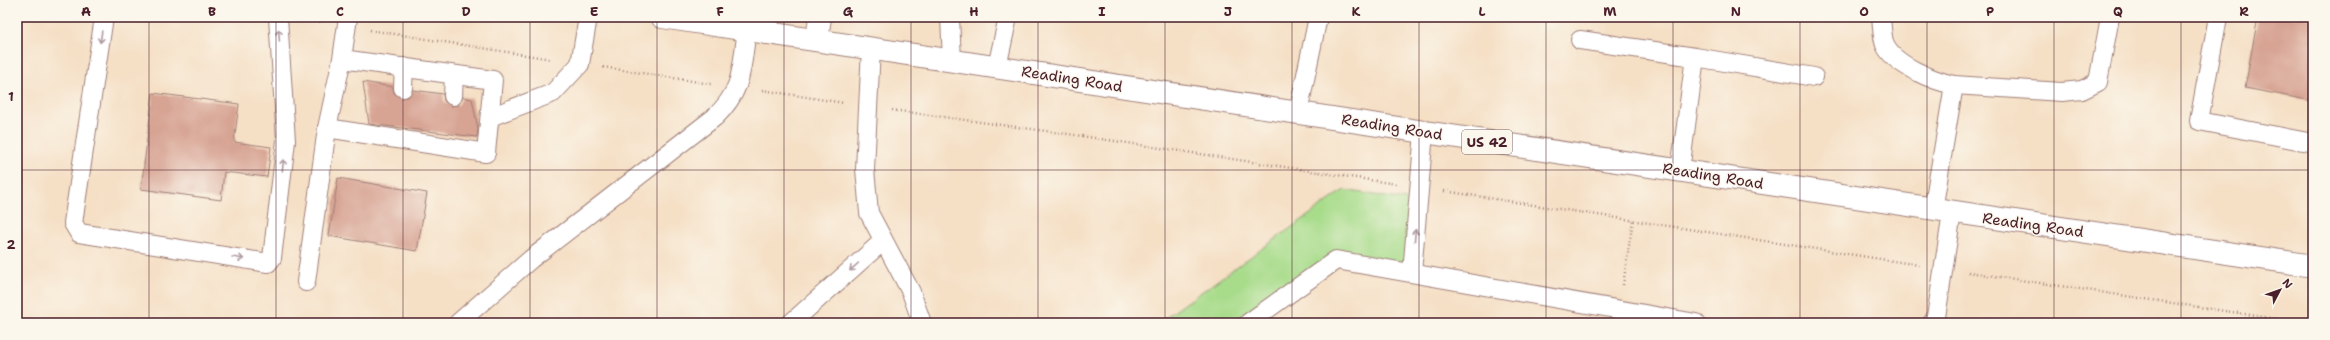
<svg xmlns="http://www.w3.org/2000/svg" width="2330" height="340" viewBox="0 0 2330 340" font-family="'Shantell Sans',sans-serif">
	<rect width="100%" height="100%" fill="#fbf7ec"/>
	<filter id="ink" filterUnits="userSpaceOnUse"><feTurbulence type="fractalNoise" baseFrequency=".025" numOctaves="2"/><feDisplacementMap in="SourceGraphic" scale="8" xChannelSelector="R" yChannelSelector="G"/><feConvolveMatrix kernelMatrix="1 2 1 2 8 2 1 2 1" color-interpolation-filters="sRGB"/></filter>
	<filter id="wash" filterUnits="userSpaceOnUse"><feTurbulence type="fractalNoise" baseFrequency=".012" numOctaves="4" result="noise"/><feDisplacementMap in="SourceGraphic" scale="16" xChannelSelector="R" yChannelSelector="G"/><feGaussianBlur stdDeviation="0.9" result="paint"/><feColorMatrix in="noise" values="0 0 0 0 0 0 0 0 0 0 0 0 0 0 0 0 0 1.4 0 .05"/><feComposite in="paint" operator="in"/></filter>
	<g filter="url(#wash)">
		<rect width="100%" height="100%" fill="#f5dfc5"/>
		<polygon fill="#a8dc8b" stroke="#797e5b" points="1344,190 1418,202 1412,273 1336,260 1248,323 1158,323"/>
		<g id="blocks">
			<g fill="#d7a393">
				<polygon points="2258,17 2301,17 2313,19 2313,101 2245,88"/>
				<polygon points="363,82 393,87 394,93 402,98 408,97 413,90 443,94 444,101 452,106 458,105 463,97 472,99 478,129 477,137 369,124"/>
				<polygon points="153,93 239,104 234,142 271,147 267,177 224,172 221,200 141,189"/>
				<polygon points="338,178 427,193 417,251 329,236"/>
			</g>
		</g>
	</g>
	<g filter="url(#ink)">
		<use href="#blocks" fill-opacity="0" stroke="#a07f78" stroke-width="1"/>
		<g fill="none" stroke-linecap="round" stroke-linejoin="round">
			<defs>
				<g id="service">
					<polyline points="104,17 73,223 79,233 268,263 272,258 286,141 278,17"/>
					<polyline points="950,17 952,61"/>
					<path d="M1881 17C1882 25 1882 37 1885 45 1894 65 1934 81 1954 85L2062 92 2082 90 2098 82 2110 17"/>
					<polyline points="2218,17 2199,121 2313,143"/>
					<polyline points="1580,40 1695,57 1680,171"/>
					<polyline points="871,48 865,169 869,213 911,292 922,323"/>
					<polyline points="1695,57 1814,77"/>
					<polyline points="997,67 1008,17"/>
					<polyline points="403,88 404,67"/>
					<polyline points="453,96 454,75"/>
					<polyline points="1298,113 1318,17"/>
					<polyline points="490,117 553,93 580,64 588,17"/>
					<polyline points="327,128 486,153 493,80 342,59"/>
					<polyline points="1933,210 1954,85"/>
					<polyline points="1412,273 1424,132"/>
					<polyline points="306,282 327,128 342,59 348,17"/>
					<path d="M458 323 531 259 715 117C744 89 741 68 747 30"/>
					<polyline points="791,323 883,241"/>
					<polyline points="1248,323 1336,260 1696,323"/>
					<polyline points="1932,323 1936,317 1952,213"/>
				</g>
				<g id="minor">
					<polyline points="766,33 768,17"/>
					<polyline points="817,40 820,17"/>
				</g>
				<polyline id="primary" points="662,17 2313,266"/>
			</defs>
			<use href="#service" stroke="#a07f78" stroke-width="20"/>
			<use href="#minor" stroke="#a07f78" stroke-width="24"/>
			<use href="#primary" stroke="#a07f78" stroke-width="24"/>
			<g stroke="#a07f78" stroke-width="2.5" stroke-dasharray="1 3" stroke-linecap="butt">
				<polyline points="303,19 322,22"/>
				<polyline points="370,30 551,59"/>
				<polyline points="603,67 711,84"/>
				<polyline points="762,90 844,103"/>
				<polyline points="892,110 1075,135 1396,184"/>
				<polyline points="1444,191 1919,265"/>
				<polyline points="1968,272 2304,323"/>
				<polyline points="1623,285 1633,220"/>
			</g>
			<use href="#service" stroke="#fff" stroke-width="18"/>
			<use href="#minor" stroke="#fff" stroke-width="22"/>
			<use href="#primary" stroke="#fff" stroke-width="22"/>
		</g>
		<defs><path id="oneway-shaft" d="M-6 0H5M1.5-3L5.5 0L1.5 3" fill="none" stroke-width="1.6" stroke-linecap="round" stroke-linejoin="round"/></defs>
		<g stroke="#ae9aa0">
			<use href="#oneway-shaft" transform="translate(279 35) rotate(-94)"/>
			<use href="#oneway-shaft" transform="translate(101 37) rotate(98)"/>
			<use href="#oneway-shaft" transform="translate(283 165) rotate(-83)"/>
			<use href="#oneway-shaft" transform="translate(1415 235) rotate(-85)"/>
			<use href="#oneway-shaft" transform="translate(238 258) rotate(9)"/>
			<use href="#oneway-shaft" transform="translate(854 267) rotate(138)"/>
		</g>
	</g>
	<path fill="none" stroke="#4a1f2b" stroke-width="1" stroke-opacity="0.55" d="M149 17V323M276 17V323M403 17V323M530 17V323M657 17V323M784 17V323M911 17V323M1038 17V323M1165 17V323M1292 17V323M1419 17V323M1546 17V323M1673 17V323M1800 17V323M1927 17V323M2054 17V323M2181 17V323M17 170H2313"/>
	<g text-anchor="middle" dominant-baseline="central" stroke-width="3" stroke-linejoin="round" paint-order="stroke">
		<rect fill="#fbf7ec" stroke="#7f6065" stroke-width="1" x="1462" y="130" width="50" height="24" rx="3"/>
		<g font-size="14" font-weight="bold" fill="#4a1f2b">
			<text x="1487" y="142">US 42</text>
		</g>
		<g font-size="15" fill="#4a1f2b" stroke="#fbf7ec">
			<text transform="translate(1072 79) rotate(9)">Reading Road</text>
			<text transform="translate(1392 127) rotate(9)">Reading Road</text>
			<text transform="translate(1713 176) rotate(9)">Reading Road</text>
			<text transform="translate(2033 225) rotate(8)">Reading Road</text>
		</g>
	</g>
	<rect width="2330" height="340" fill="none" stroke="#fbf7ec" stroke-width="44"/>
	<g transform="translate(2280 290) rotate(49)" stroke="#fbf7ec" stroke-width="3" paint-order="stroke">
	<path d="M0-3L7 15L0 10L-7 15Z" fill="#4a1f2b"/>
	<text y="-6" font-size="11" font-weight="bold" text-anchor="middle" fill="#4a1f2b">N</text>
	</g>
	<rect x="22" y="22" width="2286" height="296" fill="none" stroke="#4a1f2b" stroke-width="1.5"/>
	<g font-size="13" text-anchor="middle" font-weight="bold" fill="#4a1f2b">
		<text x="86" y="16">A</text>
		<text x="212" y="16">B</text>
		<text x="340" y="16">C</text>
		<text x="466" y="16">D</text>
		<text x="594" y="16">E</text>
		<text x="720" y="16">F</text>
		<text x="848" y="16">G</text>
		<text x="974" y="16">H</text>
		<text x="1102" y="16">I</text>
		<text x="1228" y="16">J</text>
		<text x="1356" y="16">K</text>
		<text x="1482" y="16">L</text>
		<text x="1610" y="16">M</text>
		<text x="1736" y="16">N</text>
		<text x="1864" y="16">O</text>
		<text x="1990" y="16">P</text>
		<text x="2118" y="16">Q</text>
		<text x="2244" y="16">R</text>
		<text x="11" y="101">1</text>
		<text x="11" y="249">2</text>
	</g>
</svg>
